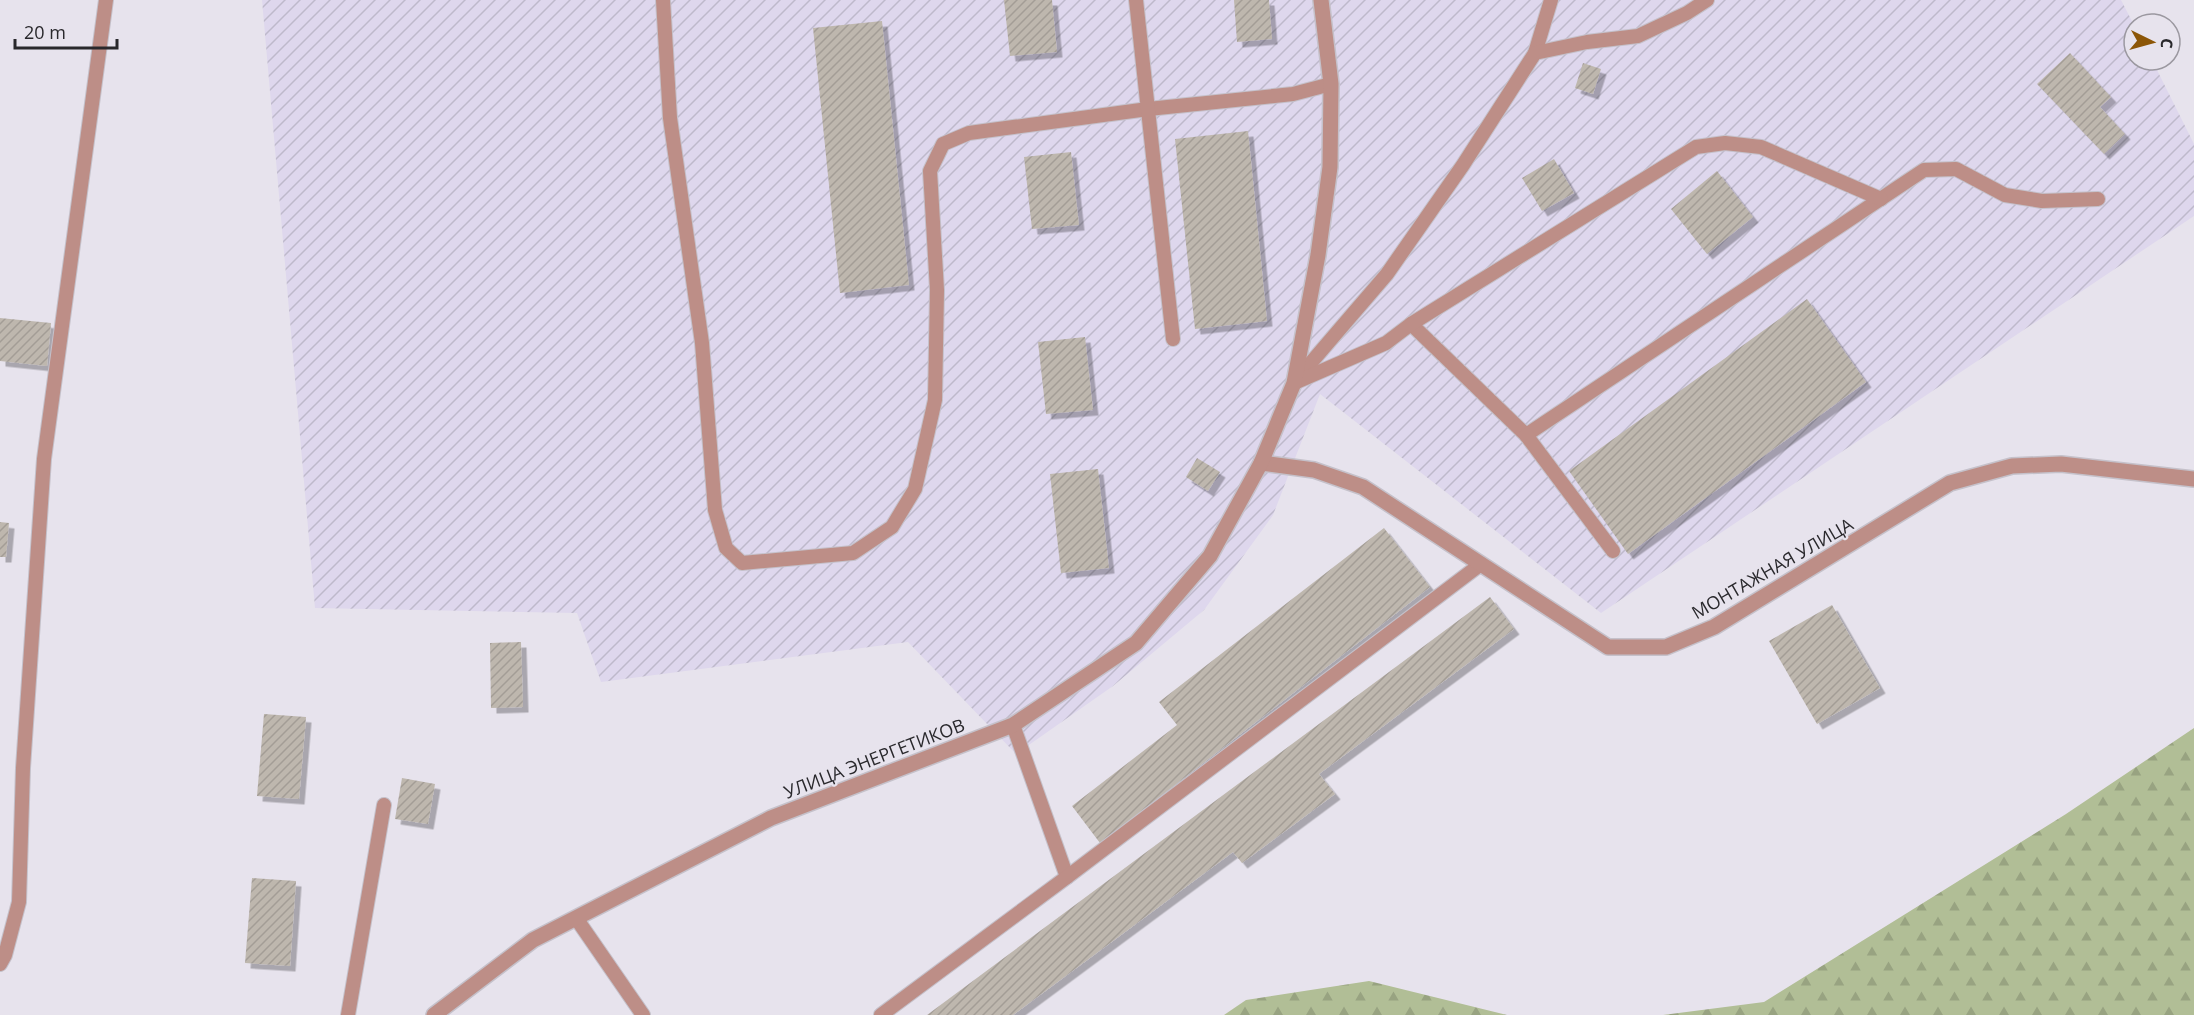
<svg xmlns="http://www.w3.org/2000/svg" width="2194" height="1015" viewBox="0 0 2194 1015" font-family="'Open Sans',sans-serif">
	<defs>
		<pattern id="industrial-furrows" width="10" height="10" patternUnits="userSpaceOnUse" patternTransform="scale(1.5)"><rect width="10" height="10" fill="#ded7ed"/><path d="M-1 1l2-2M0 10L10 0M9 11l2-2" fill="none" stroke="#beb9cb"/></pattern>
		<pattern id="forest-firs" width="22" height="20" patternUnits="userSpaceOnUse" patternTransform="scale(1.5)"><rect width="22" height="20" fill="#b1be96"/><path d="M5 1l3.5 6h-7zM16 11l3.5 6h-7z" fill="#98a381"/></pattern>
		<pattern id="building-hatch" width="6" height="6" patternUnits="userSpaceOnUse" patternTransform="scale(1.5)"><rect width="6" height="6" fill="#beb7ae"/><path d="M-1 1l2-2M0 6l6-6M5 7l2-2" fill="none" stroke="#a39d96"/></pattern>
		<filter id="shadow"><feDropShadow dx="5.5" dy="5.5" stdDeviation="0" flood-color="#0004"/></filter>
	</defs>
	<rect width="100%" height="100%" fill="#e7e3ed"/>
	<polygon fill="url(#industrial-furrows)" points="262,0 2121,0 2134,25 2134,60 2152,60 2194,144 2194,216 1601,613 1320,394 1273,515 1204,610 1113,686 1016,754 908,642 601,682 577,613 315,608"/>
	<g fill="url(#forest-firs)">
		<polygon points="2194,728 2194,1015 1663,1015 1764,1002 2066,814"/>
		<polygon points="1369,981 1507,1015 1224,1015 1246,1000"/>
	</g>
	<g fill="url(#building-hatch)" filter="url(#shadow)">
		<polygon points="1004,0 1052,0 1057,52 1010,56"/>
		<polygon points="1234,0 1269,0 1272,39 1237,42"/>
		<polygon points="882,21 909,285 840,293 813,28"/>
		<polygon points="2070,53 2111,97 2100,107 2125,134 2104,154 2037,84"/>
		<polygon points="1583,63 1601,69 1593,94 1575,88"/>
		<polygon points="1248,131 1267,321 1195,329 1175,139"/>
		<polygon points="1071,152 1079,225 1032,229 1024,157"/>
		<polygon points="1554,159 1574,193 1542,211 1522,178"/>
		<polygon points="1717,171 1753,217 1707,254 1671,209"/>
		<polygon points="1807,299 1866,382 1628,554 1569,471"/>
		<polygon points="0,318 51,323 47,366 0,361"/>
		<polygon points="1085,337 1093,410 1046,414 1038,342"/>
		<polygon points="1197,458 1220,472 1208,491 1186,477"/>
		<polygon points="1098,469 1109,568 1061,573 1050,474"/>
		<polygon points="0,522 9,523 6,557 0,557"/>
		<polygon points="1384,528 1430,587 1100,843 1072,806 1177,725 1159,702"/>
		<polygon points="1490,597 1514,629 1319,774 1335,794 1242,863 1233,852 1013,1015 927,1015"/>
		<polygon points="1832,605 1880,688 1817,724 1769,641"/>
		<polygon points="521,642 523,707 491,708 490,643"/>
		<polygon points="264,714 306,717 299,799 257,796"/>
		<polygon points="402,778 435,784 428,824 395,819"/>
		<polygon points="252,878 296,881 290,966 245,963"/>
	</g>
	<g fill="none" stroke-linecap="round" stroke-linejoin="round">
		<defs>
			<g id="service">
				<polyline points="663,0 670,118 702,343 715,510 726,548 742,563 853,553 892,527 915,489 935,400 937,290 930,171 943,144 969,133 1148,109 1293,94 1331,84"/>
				<polyline points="1136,0 1173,339"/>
				<polyline points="1535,53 1551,0"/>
				<polyline points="1411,324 1526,435 1924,170 1956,169 2005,195 2042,201 2098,199"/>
				<polyline points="1297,379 1387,274 1463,165 1535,53 1587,42 1638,36 1687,13 1707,0"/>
				<polyline points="1294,383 1386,343 1411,324 1696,147 1725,143 1761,147 1881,199"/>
				<polyline points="1526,435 1613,551"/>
				<polyline points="1013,725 1067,877"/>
				<polyline points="576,918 643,1015"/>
				<polyline points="0,964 5,955 19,902 23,768 44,459 106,0"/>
				<polyline points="348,1015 384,805"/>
				<polyline points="881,1015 1067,877 1481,564"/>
			</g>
			<g id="minor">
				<polyline points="1261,463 1314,470 1363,487 1608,647 1666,647 1714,627 1950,483 2012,466 2061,464 2194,479"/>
				<polyline points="434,1015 533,940 771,818 1013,725 1136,643 1210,556 1261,463 1294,383 1318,255 1330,167 1331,84 1321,0"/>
			</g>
		</defs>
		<use href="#service" stroke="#c5c1ca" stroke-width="16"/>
		<use href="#minor" stroke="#c5c1ca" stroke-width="18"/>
		<use href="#service" stroke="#bd8e87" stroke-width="14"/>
		<use href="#minor" stroke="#bd8e87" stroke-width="15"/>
	</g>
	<g text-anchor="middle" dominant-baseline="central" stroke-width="4.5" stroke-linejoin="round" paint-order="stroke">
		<g font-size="18" fill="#29282c" stroke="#e7e3ed">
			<text transform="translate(1772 568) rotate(-30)">МОНТАЖНАЯ УЛИЦА</text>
			<text transform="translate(874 758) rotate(-21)">УЛИЦА ЭНЕРГЕТИКОВ</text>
		</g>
	</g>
	<g transform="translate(2152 42) rotate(95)"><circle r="28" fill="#e7e3ed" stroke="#9b98a0" stroke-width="1.5"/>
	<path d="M0-4.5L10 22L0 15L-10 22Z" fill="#8c5607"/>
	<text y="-9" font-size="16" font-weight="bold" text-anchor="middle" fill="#29282c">С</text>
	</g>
	<path d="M15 39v9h102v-9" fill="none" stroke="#29282c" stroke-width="3"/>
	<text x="24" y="39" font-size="18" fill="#29282c" stroke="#e7e3ed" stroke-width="4.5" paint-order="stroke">20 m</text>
</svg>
